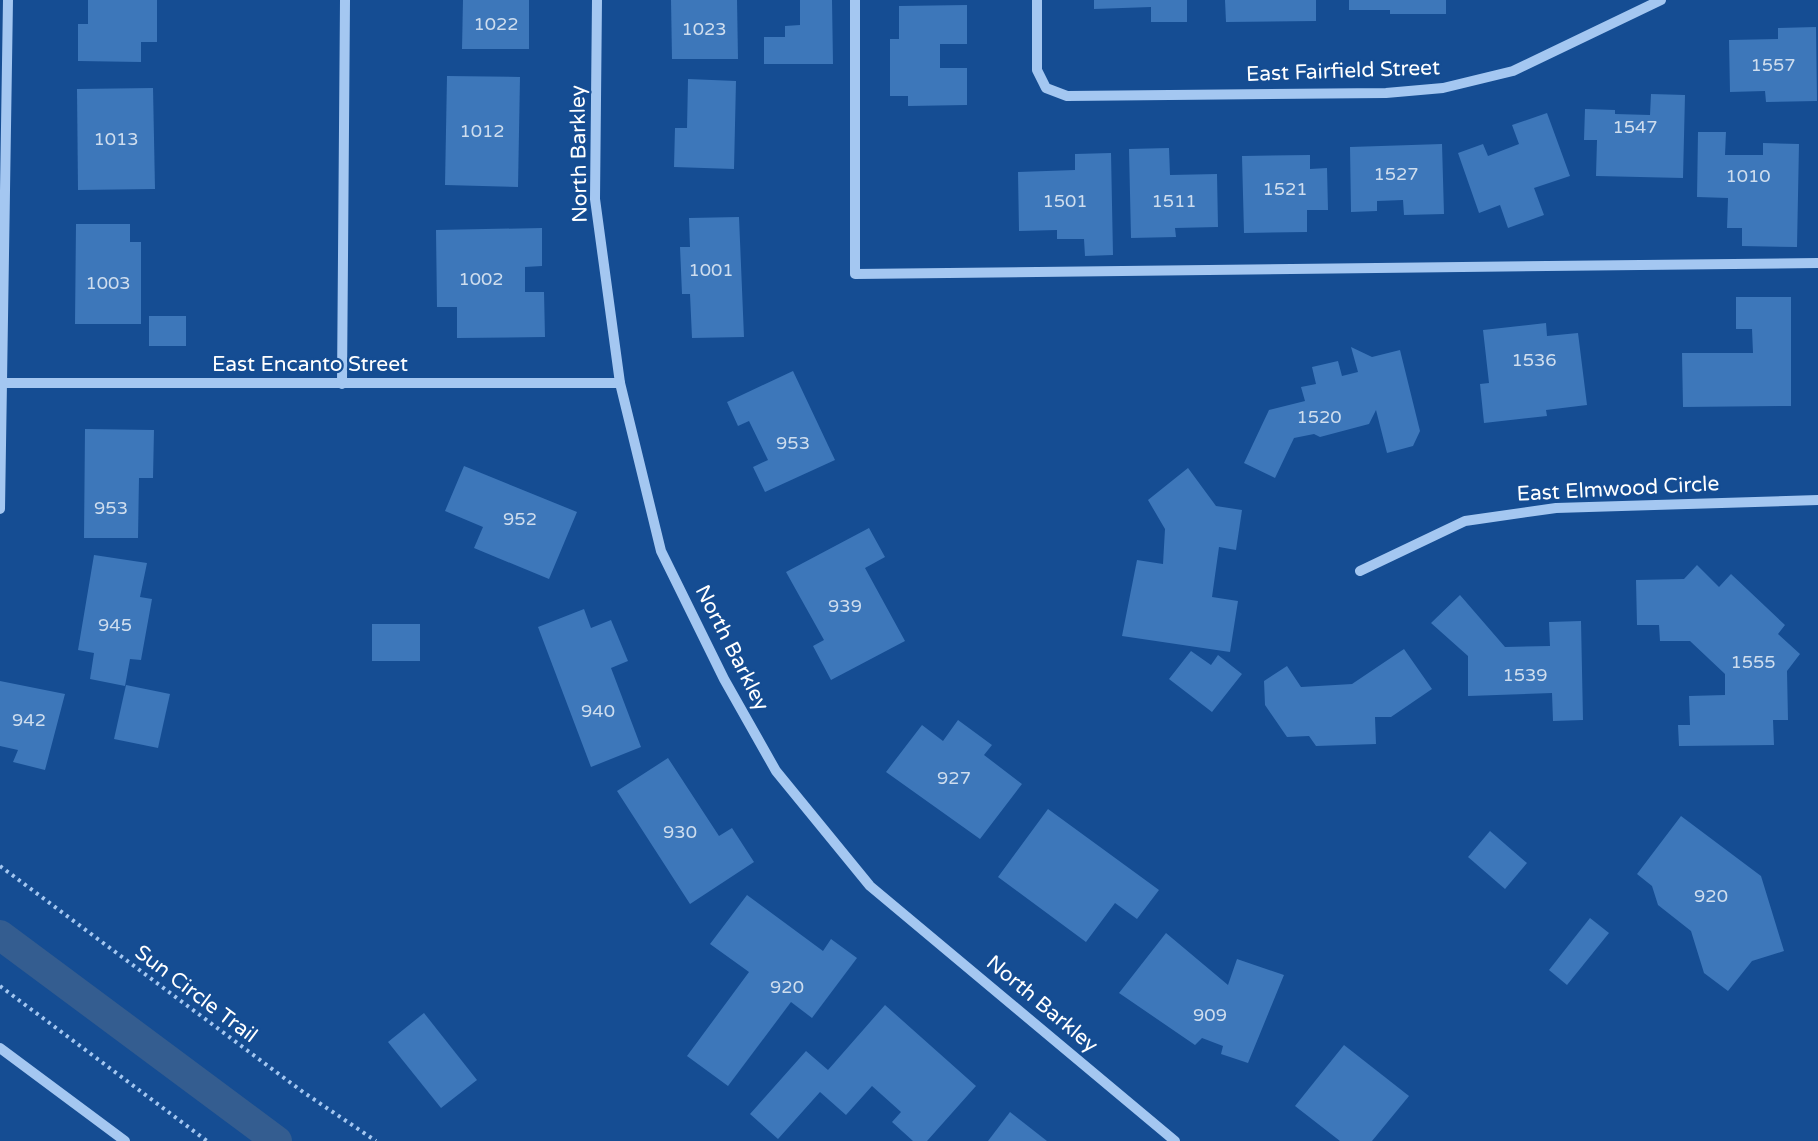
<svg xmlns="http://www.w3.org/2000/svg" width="1818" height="1141" viewBox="0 0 1818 1141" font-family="'Varela Round',sans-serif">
	<rect width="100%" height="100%" fill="#154d93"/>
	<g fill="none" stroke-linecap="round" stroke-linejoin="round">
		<polyline stroke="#345d90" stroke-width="30" points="0,935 277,1141"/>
	</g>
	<g fill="#3d77ba">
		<polygon points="88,0 157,0 157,42 141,42 141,62 78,61 78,24 88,24"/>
		<polygon points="463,0 529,0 529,49 462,49"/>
		<polygon points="671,0 737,0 738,59 672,59"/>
		<polygon points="800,0 832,0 833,64 764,64 764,37 785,37 785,26 800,25"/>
		<polygon points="1094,0 1187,0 1187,22 1151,22 1151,7 1094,9"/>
		<polygon points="1225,0 1316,0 1316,21 1226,22"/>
		<polygon points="1349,0 1446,0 1446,14 1390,14 1390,10 1349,10"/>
		<polygon points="967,5 967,44 940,44 940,68 967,68 967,105 908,106 908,96 890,96 890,39 899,39 899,6"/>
		<polygon points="1816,27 1817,101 1766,102 1765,91 1730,92 1729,40 1778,39 1778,28"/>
		<polygon points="447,76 520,77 518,187 445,185"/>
		<polygon points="688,79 736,81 734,169 674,167 675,128 687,128"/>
		<polygon points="153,88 155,189 78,190 77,89"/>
		<polygon points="1651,94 1685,95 1683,178 1596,176 1597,140 1584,140 1585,109 1615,110 1615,114 1650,115"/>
		<polygon points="1547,113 1570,176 1534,188 1544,215 1508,228 1500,205 1479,213 1458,153 1483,144 1488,156 1519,144 1512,125"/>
		<polygon points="1698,132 1726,132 1725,155 1763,155 1763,143 1799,144 1797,247 1742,246 1742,228 1727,228 1728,198 1697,197"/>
		<polygon points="1442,144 1444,214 1404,215 1403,200 1377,201 1377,211 1351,212 1350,147"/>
		<polygon points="1169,148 1170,175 1217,174 1218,227 1175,228 1176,237 1131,238 1129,149"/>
		<polygon points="1111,153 1113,255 1085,256 1084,239 1057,239 1057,230 1019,231 1018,172 1075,170 1075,154"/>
		<polygon points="1310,155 1310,169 1327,168 1328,210 1307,210 1307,232 1244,233 1242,156"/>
		<polygon points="739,217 744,337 692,338 690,294 682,294 680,247 690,247 689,218"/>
		<polygon points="76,224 130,224 130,242 141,242 141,324 75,324"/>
		<polygon points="542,228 542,266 525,267 525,292 544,292 545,337 457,338 457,307 437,307 436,230"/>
		<polygon points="1736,297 1791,297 1791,406 1683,407 1682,353 1753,353 1752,329 1736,329"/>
		<rect x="149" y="316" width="37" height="30"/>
		<polygon points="1546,323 1547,336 1578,333 1587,405 1546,410 1547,416 1484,423 1480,384 1489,383 1483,330"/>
		<polygon points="1351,347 1372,357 1400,350 1420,431 1413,446 1387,453 1376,410 1369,424 1320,437 1314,434 1294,438 1275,478 1244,463 1269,410 1305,401 1301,387 1316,384 1312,367 1338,361 1342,376 1358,372"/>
		<polygon points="793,371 835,460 765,492 753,467 768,460 749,421 738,426 727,402"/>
		<polygon points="85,429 154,430 153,478 139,478 138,538 84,538"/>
		<polygon points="464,466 577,512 549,579 474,548 483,527 445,511"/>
		<polygon points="1188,468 1216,506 1242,510 1236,550 1219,547 1212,597 1238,601 1230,652 1122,636 1137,560 1163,564 1165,529 1148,500"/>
		<polygon points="869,528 885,557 865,568 905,641 831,680 813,646 824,640 786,572"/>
		<polygon points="94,555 147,563 140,597 152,599 141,660 130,659 125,686 90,679 94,653 78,650"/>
		<polygon points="1697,565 1719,587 1731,574 1785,625 1778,634 1800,654 1787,671 1788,720 1773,720 1774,745 1679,746 1678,725 1690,725 1689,696 1725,695 1725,674 1690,641 1660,641 1659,625 1637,625 1636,580 1684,579"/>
		<polygon points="1460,595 1505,647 1550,646 1549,622 1581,621 1583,720 1553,721 1552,693 1468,696 1468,656 1431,623"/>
		<polygon points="584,609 591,628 611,620 628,661 611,668 641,747 591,767 538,627"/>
		<rect x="372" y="624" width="48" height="37"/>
		<polygon points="1404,649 1432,689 1391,717 1375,717 1376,744 1316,746 1309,736 1287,737 1265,705 1264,681 1287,666 1301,687 1352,684"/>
		<polygon points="1191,651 1211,665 1218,655 1242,674 1212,712 1169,679"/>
		<polygon points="0,681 65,694 45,770 13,762 18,750 0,746"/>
		<polygon points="126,685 170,694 158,748 114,739"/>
		<polygon points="958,720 992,745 984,755 1022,784 980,839 886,772 922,725 943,741"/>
		<polygon points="668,758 719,836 732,828 754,862 690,904 617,791"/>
		<polygon points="1048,809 1159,890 1137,919 1115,903 1086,942 998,877"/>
		<polygon points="1681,816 1761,876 1784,951 1752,961 1728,991 1704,973 1691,931 1658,905 1652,886 1637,874"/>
		<polygon points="1490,831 1527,863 1505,889 1468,857"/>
		<polygon points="747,895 823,951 831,939 857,958 812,1018 791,1002 728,1086 687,1056 749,972 710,944"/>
		<polygon points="1590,918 1609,933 1567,985 1549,970"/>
		<polygon points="1166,933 1228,985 1237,959 1284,975 1248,1063 1221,1054 1223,1046 1202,1038 1195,1045 1119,993"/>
		<polygon points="885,1005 976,1086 927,1141 913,1141 892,1122 901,1112 872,1086 846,1115 820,1092 778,1139 750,1114 806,1051 828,1070"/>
		<polygon points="424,1013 477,1080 441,1108 388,1042"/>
		<polygon points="1344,1045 1409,1096 1372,1141 1340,1141 1295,1106"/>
		<polygon points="1010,1112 1047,1141 988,1141"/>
	</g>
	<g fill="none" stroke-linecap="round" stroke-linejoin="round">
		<g stroke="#a4c7f1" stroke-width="4" stroke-dasharray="3 4.5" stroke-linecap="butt">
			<polyline points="0,866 303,1092 376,1141"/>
			<polyline points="0,986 207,1141"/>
		</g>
		<g stroke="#a4c7f1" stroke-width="10">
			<polyline points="597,0 595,199 620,383 661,551 724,679 776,771 870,886 1175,1141"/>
			<polyline points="855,0 855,274 1818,263"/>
			<polyline points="1037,0 1037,70 1046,88 1067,96 1386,93 1443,88 1513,71 1661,0"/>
			<polyline points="0,383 620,383"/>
			<polyline points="342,384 345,0"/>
			<polyline points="0,509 8,0"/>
			<polyline points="1360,571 1465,521 1556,508 1818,500"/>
			<polyline points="0,1048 125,1141"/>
		</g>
	</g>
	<g text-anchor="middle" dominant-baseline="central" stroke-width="4.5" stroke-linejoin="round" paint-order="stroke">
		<g font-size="18" fill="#ceddee">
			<text x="496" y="24">1022</text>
			<text x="704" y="29">1023</text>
			<text x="1773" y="65">1557</text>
			<text x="1635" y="127">1547</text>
			<text x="482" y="131">1012</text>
			<text x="116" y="139">1013</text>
			<text x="1396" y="174">1527</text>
			<text x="1748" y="176">1010</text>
			<text x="1285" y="189">1521</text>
			<text x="1065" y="201">1501</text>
			<text x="1174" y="201">1511</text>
			<text x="711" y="270">1001</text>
			<text x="481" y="279">1002</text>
			<text x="108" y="283">1003</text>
			<text x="1534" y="360">1536</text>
			<text x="1319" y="417">1520</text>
			<text x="793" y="443">953</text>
			<text x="111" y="508">953</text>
			<text x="520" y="519">952</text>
			<text x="845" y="606">939</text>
			<text x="115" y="625">945</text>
			<text x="1753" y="662">1555</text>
			<text x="1525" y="675">1539</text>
			<text x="598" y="711">940</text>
			<text x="29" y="720">942</text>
			<text x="954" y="778">927</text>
			<text x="680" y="832">930</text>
			<text x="1711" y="896">920</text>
			<text x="787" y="987">920</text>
			<text x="1210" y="1015">909</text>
		</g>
		<g font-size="21" fill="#fff" stroke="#154d93">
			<text transform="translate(1343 71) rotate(-2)">East Fairfield Street</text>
			<text transform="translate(579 154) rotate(-91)">North Barkley</text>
			<text x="310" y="364">East Encanto Street</text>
			<text transform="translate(1618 489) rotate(-3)">East Elmwood Circle</text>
			<text transform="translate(732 648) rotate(63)">North Barkley</text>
			<text transform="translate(196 994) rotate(37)">Sun Circle Trail</text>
			<text transform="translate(1042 1004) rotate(40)">North Barkley</text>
		</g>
	</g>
</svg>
